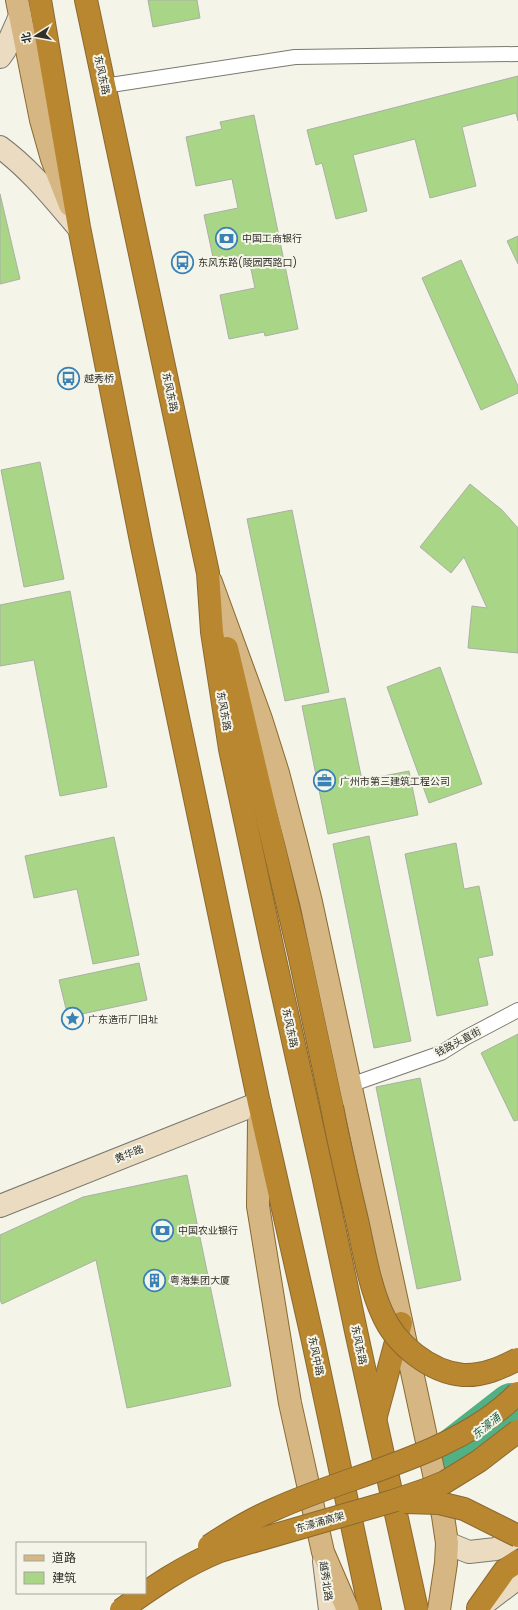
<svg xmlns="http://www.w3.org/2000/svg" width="518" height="1610" viewBox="0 0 518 1610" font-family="Poppins,'Noto Sans SC',sans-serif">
	<rect width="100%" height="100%" fill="#f5f4e8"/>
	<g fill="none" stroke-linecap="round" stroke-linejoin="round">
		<polyline stroke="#51b182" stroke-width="48" points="454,1452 512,1407"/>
	</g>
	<g fill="#a9d586" stroke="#aab0a6">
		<polygon points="148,0 197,0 200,18 153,27"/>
		<polygon points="518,76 518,121 516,113 462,127 476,186 430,198 415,139 353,155 367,211 336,219 322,163 316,165 307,130"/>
		<polygon points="254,115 298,329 265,336 264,332 229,339 220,295 255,288 248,255 214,262 204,215 238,208 232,179 196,186 186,137 222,129 220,122"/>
		<polygon points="0,194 20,279 0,284"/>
		<polygon points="518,236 518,264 507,241"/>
		<polygon points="461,260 518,386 518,393 481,410 422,278"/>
		<polygon points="40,462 64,579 24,587 1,470"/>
		<polygon points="470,484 502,510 518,528 518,653 468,648 472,606 487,608 464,557 451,573 420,547"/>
		<polygon points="292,510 329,692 285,701 247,519"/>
		<polygon points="70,591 107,787 60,796 34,660 0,666 0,605"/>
		<polygon points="440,667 482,784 429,803 387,687"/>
		<polygon points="345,698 362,780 409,771 418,815 328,834 302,706"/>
		<polygon points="369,836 411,1041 374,1048 333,844"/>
		<polygon points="114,837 139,955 93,964 77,889 34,898 25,856"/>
		<polygon points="456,843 464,889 479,886 493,955 478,958 488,1005 437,1016 405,854"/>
		<polygon points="139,963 147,1000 68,1017 59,980"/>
		<polygon points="518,1034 518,1120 514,1121 481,1053"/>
		<polygon points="420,1078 461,1280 417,1289 376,1087"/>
		<polygon points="187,1175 231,1386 127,1408 96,1260 2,1304 0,1300 0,1235 83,1197"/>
	</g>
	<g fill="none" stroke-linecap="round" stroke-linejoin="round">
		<defs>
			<g id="lane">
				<polyline points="104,86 295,57 518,54"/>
				<polyline points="350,1085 441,1053 465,1038 518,1010"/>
			</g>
			<g id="secondary">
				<polyline points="0,57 5,50 20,16"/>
				<path d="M0 147C30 169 53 198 77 226"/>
				<polyline points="0,1206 259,1103"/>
				<polyline points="447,1543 469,1552 496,1549 518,1535"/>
				<polyline points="324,1561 330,1610"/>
				<polyline points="485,1603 518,1578"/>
			</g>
			<g id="primary">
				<polyline points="17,0 41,120 52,159 70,205"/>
				<polyline points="211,582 261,719 278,773 296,842 311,902 443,1516 447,1543 446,1563 439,1610"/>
				<polyline points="259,1122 258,1206 290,1403 323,1552 348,1610"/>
			</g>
			<g id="highway">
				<polyline points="40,0 79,227 141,541 259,1103 313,1341 370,1610"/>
				<polyline points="86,0 208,573 212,632 230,749 272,946 323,1175 356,1331 417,1610"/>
				<polyline points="227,648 299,953 332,1107"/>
				<polyline points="376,1416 401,1323"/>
				<polyline points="478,1608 505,1570 518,1561"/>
			</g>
		</defs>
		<use href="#lane" stroke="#7a796f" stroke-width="16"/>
		<use href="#secondary" stroke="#7a796f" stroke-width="24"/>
		<use href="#primary" stroke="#8a692f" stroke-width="24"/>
		<use href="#highway" stroke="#8a692f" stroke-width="24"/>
		<use href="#lane" stroke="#fff" stroke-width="14"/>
		<use href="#secondary" stroke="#eadbc1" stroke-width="22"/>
		<use href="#primary" stroke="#d6b783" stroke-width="22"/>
		<use href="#highway" stroke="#ba8731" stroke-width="22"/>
		<defs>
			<g id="highway-bridge">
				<path d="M332 1107C339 1145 348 1182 357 1220 364 1251 369 1284 382 1313 395 1344 430 1372 463 1375 483 1376 501 1368 518 1359"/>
				<polyline points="405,1502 439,1503 464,1509 518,1536"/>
				<path d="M209 1546C230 1532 252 1519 275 1509 354 1473 456 1456 518 1393"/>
				<path d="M121 1610C153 1587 183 1566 220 1551L393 1501 428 1489 445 1482 479 1461 518 1431"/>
			</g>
		</defs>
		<use href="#highway-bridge" stroke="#8a692f" stroke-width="24" stroke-linecap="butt"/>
		<use href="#highway-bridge" stroke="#ba8731" stroke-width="22"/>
	</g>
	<defs>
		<symbol id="bank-ring" viewBox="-11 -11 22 22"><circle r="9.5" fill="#f5f4e8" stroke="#3a82b6" stroke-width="1.5"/><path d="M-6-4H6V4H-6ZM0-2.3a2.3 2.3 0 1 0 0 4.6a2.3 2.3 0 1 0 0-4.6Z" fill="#3a82b6"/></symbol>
		<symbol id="bus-ring" viewBox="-11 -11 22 22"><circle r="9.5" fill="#f5f4e8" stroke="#3a82b6" stroke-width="1.5"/><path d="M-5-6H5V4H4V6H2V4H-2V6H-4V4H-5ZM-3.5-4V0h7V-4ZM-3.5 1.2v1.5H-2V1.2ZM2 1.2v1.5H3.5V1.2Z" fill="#3a82b6"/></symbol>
		<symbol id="office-ring" viewBox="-11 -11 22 22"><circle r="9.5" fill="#f5f4e8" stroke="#3a82b6" stroke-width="1.5"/><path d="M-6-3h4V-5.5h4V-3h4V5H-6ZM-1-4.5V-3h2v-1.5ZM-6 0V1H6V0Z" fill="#3a82b6"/></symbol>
		<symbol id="sight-ring" viewBox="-11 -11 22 22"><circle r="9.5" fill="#f5f4e8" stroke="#3a82b6" stroke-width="1.5"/><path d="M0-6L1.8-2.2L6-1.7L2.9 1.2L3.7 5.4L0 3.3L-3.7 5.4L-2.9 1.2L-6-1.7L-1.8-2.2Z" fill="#3a82b6"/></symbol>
		<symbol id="building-ring" viewBox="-11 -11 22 22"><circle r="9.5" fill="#f5f4e8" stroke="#3a82b6" stroke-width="1.5"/><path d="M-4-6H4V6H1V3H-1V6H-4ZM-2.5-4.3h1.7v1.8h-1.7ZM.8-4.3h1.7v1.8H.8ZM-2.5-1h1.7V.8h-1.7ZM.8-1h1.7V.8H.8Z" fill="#3a82b6"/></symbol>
	</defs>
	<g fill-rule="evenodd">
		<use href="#bank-ring" x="214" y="226" width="25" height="25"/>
		<use href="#bus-ring" x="170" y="250" width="25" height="25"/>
		<use href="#bus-ring" x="56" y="366" width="25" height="25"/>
		<use href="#office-ring" x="312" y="768" width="25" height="25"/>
		<use href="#sight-ring" x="60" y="1006" width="25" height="25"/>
		<use href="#bank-ring" x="150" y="1218" width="25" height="25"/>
		<use href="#building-ring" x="142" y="1268" width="25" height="25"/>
	</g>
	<g text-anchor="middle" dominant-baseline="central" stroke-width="4" stroke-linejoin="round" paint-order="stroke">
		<g font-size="10" fill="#30302b" stroke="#f5f4e8">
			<text transform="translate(102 75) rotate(78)">东风东路</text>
			<text transform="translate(170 392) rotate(78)">东风东路</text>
			<text transform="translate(224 711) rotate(80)">东风东路</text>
			<text transform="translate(290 1028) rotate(78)">东风东路</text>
			<text transform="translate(458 1042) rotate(-28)">钱路头直街</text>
			<text transform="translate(129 1154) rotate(-22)">黄华路</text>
			<text transform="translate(359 1345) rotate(78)">东风东路</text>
			<text transform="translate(316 1356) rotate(78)">东风中路</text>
			<text transform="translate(320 1522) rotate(-16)">东濠涌高架</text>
			<text transform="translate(326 1581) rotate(82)">越秀北路</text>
		</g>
		<g font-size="10" fill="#30302b" stroke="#f5f4e8" text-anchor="start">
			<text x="242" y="238">中国工商银行</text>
			<text x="198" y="262">东风东路(陵园西路口)</text>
			<text x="84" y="378">越秀桥</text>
			<text x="340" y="781">广州市第三建筑工程公司</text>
			<text x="88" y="1019">广东造币厂旧址</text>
			<text x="178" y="1230">中国农业银行</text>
			<text x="170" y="1280">粤海集团大厦</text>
		</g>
		<g font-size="11" font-style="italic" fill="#1d6444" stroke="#f5f4e8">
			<text transform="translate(486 1426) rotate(-39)">东濠涌</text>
		</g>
	</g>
	<rect x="16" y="1542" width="130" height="52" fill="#f5f4e8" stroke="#a6a69c"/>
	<rect x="24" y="1555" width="20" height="6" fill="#d6b783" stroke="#a6a69c"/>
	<text x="52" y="1562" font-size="12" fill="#30302b">道路</text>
	<rect x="24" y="1572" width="20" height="12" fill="#a9d586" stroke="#a6a69c"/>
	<text x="52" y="1582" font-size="12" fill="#30302b">建筑</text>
	<g transform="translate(36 36) rotate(259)" stroke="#f5f4e8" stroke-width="3" paint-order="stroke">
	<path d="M0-3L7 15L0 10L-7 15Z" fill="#30302b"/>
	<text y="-6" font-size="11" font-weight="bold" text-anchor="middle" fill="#30302b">北</text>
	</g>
</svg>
